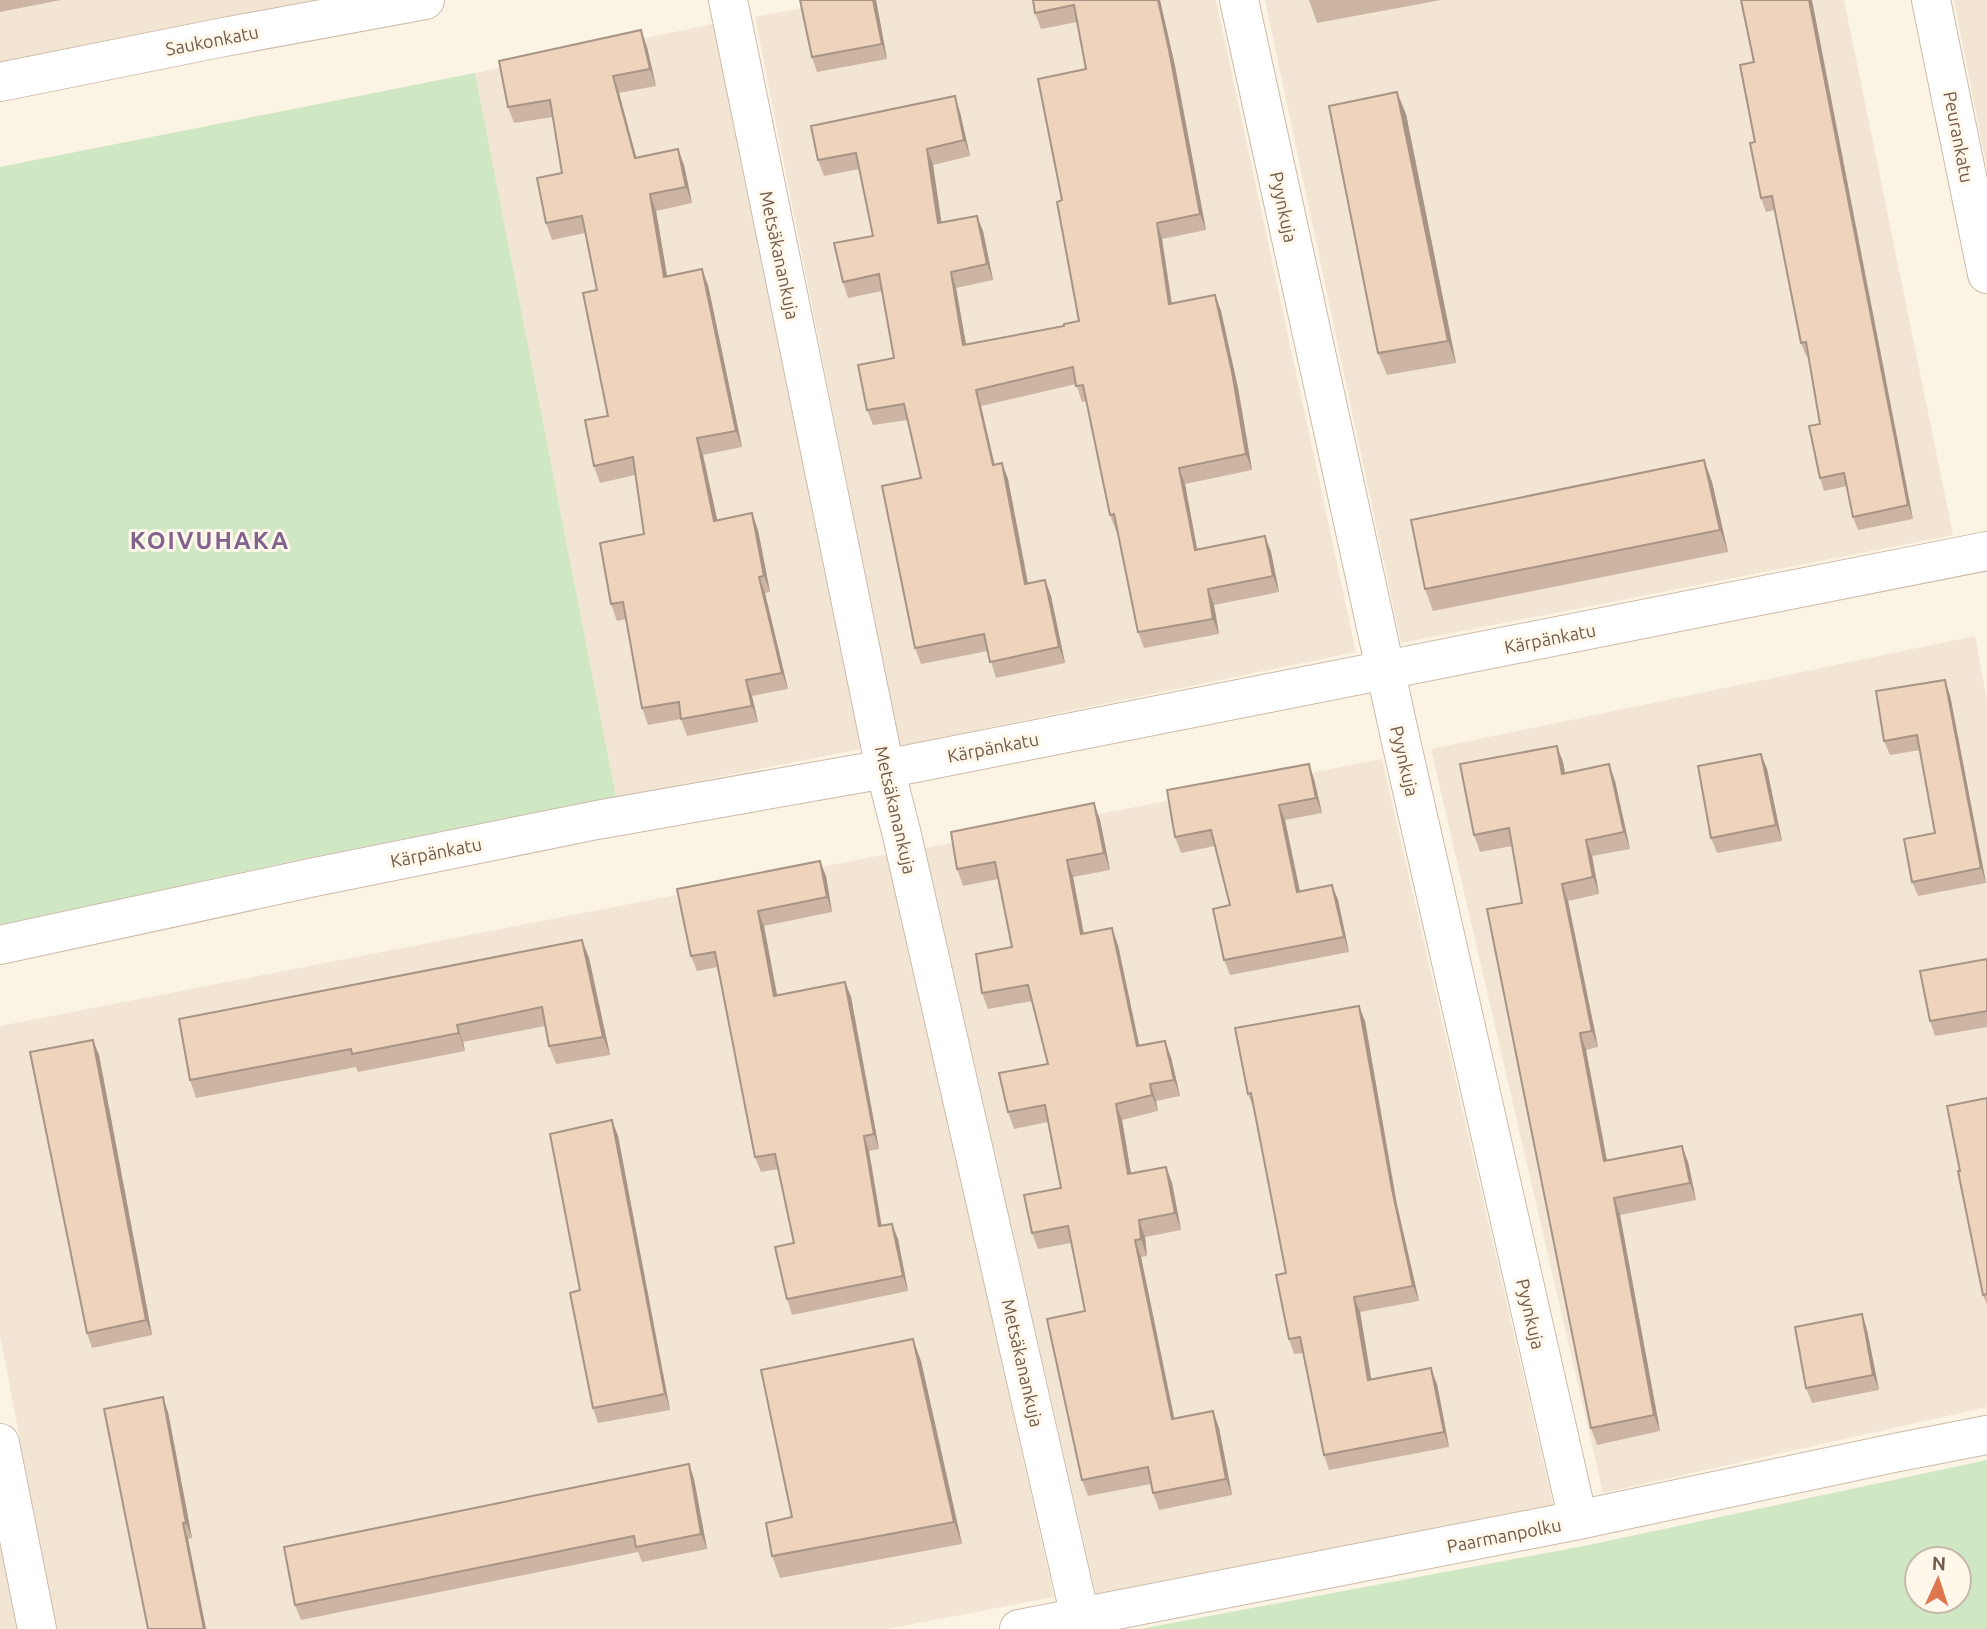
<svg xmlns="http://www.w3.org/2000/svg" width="1987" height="1629" viewBox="0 0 1987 1629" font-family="Ubuntu,sans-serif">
	<rect width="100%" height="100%" fill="#fbf3e4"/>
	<g fill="#f2e5d3">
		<polygon points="0,0 313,0 0,62"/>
		<polygon points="843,0 1216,0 1356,652 899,746 755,17"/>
		<polygon points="1265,0 1844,0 1953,535 1401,643"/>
		<polygon points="1954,0 1987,0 1987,168"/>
		<polygon points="713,24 861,749 616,797 475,73"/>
		<polygon points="1975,636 1987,701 1987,1407 1603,1493 1431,749"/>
		<polygon points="1382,759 1553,1505 1096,1595 925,848"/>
		<polygon points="888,854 1054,1597 887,1629 56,1629 0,1335 0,1026"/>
		<polygon points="0,1533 19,1629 0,1629"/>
	</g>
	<g fill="#d0e7c3" fill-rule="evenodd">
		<polygon points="475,73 616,797 292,861 0,926 0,167"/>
		<path d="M1987 1460V1629H1140L1589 1545ZM1959 1559V1601H1917V1559Z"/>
	</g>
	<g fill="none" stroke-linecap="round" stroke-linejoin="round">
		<defs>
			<g id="minor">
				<polyline points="728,0 885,769 901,831 1080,1617"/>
				<polyline points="1239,0 1400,737 1578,1520"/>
				<polyline points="1931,0 1987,274"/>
				<polyline points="0,82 219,38 425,0"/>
				<polyline points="0,945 310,878 597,820 885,769 1987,551"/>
				<polyline points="0,1443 37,1629"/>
				<polyline points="1019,1629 1578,1520 1894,1453 1987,1435"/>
			</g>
		</defs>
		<use href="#minor" stroke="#ccbbab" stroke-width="40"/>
		<use href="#minor" stroke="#fff" stroke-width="38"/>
	</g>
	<g fill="#cdb5a3">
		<polygon points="0,0 61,0 0,12"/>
		<polygon points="876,0 887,59 817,72 812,57"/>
		<polygon points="1033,0 1160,0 1175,66 1206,230 1162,239 1172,303 1215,295 1221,311 1238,388 1252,470 1185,484 1197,549 1265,536 1271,552 1279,592 1214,605 1219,634 1144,648 1138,632 1117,530 1116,531 1110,515 1087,401 1082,402 1076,384 981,406 995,465 1002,463 1008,479 1028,583 1045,580 1051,596 1065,663 996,678 988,651 921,664 915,648 921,478 908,420 873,425 867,410 894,358 882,291 848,298 843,282 873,236 859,169 824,176 818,160 960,112 970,156 933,165 941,223 983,231 993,280 956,288 966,345 1064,326 1079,321 1062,200 1086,69 1077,22 1041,29 1035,13"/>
		<polygon points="1309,0 1441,0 1317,23"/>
		<polygon points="647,47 656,86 619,93 636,158 684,165 692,203 656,211 667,276 708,285 742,447 703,455 717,520 758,530 770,592 765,593 788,689 752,696 758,722 687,736 681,719 648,725 642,708 626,619 617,621 611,604 644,534 635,475 600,483 594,466 608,416 597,290 585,233 552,240 546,223 562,173 553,117 514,123 508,107"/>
		<polygon points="1754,62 1913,519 1858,530 1853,517 1847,486 1824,491 1820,478 1820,424 1809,356 1806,356 1801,343 1775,210 1766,212 1761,198 1755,142"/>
		<polygon points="1406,114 1456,363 1387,375 1378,353"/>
		<polygon points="1704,460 1712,482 1728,552 1433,611 1425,589"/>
		<polygon points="1950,695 1986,883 1918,896 1912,882 1935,833 1920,750 1890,755 1884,741"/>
		<polygon points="1761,754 1767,769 1782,841 1717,853 1711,838"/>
		<polygon points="1563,762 1565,773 1609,764 1615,781 1630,849 1592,856 1599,894 1568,901 1598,1047 1586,1050 1607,1160 1682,1146 1688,1162 1696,1200 1620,1215 1660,1431 1597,1445 1591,1428 1522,903 1512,846 1480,852 1474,835"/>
		<polygon points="1314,779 1322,813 1285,820 1300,891 1332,885 1338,900 1349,952 1230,975 1224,960 1230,905 1215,846 1181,853 1175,837"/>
		<polygon points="1094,803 1100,820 1110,870 1073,877 1084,934 1118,945 1139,1046 1171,1057 1180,1096 1156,1101 1158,1111 1122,1120 1131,1174 1166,1167 1172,1183 1181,1230 1145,1237 1147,1256 1141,1257 1174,1419 1213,1411 1219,1428 1232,1495 1159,1510 1153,1493 1151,1484 1088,1496 1082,1480 1085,1311 1071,1243 1038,1249 1032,1233 1061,1188 1048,1122 1014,1129 1008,1112 1048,1064 1032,1001 988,1009 982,993 1012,947 998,879 963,886 957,869"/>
		<polygon points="826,876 832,912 764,926 777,995 845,982 851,997 879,1149 869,1151 882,1226 898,1239 908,1291 792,1315 787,1299 794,1243 779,1169 761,1172 755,1157 718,967 697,971 691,956 677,889"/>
		<polygon points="582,940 589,958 610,1055 556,1064 549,1046 545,1026 463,1042 465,1051 358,1072 356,1067 196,1098 190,1080"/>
		<polygon points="1987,959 1987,1027 1935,1036 1930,1021"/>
		<polygon points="1365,1021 1397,1205 1419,1301 1360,1312 1371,1380 1437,1384 1449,1447 1329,1470 1324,1455 1303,1353 1294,1354 1289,1339 1286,1273 1254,1109 1248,1094"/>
		<polygon points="99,1055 152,1335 92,1348 87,1333"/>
		<polygon points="1987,1098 1987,1305 1983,1295 1960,1171"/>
		<polygon points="612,1120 618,1136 670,1410 598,1423 593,1408"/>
		<polygon points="1862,1314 1867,1330 1879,1390 1812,1403 1806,1388"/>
		<polygon points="921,1361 962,1544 780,1578 772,1556 792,1517"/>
		<polygon points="168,1412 192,1538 188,1539 206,1629 148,1629"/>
		<polygon points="689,1464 694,1479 707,1549 642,1562 638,1552 301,1620 295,1605"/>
	</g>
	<g fill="#a79484">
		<polygon points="873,0 876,0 887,59 882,44"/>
		<polygon points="1158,0 1160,0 1175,66 1206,230 1200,214"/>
		<polygon points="1809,0 1812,0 1913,519 1908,505"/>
		<polygon points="641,30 647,47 656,86 650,69"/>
		<polygon points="613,76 619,93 641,175 635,158"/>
		<polygon points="1397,92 1406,114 1456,363 1448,341"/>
		<polygon points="955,96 960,112 970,156 964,140"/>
		<polygon points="678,149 684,165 692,203 686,187"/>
		<polygon points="927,149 933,165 944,239 938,223"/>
		<polygon points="650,194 656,211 670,293 664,277"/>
		<polygon points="977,216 983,231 993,280 987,264"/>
		<polygon points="1157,223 1162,239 1174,320 1169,304"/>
		<polygon points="702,269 708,285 742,447 736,431"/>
		<polygon points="951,272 956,288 969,361 963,345"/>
		<polygon points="1215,295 1221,311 1238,388 1252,470 1246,454"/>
		<polygon points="976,390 981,406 998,481 993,465"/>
		<polygon points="697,438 703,455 721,537 714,521"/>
		<polygon points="1704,460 1712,482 1728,552 1720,530"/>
		<polygon points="1002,463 1008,479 1031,600 1025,584"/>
		<polygon points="1179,468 1185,484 1200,565 1195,550"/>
		<polygon points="752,513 758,530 770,592 764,576"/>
		<polygon points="1265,536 1271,552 1279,592 1273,576"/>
		<polygon points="759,577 765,593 788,689 782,673"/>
		<polygon points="1045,580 1051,596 1065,663 1059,647"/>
		<polygon points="1208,589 1214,605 1219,634 1213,619"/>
		<polygon points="746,680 752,696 758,722 752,706"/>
		<polygon points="1945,680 1950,695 1986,883 1981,868"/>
		<polygon points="1557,746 1563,762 1568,790 1562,774"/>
		<polygon points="1761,754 1767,769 1782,841 1776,825"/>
		<polygon points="1309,764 1314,779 1322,813 1316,798"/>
		<polygon points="1609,764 1615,781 1630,849 1624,832"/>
		<polygon points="1094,803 1100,820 1110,870 1104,853"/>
		<polygon points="1279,805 1285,820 1303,907 1297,892"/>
		<polygon points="1586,840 1592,856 1599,894 1593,877"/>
		<polygon points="1067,860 1073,877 1087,951 1081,934"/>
		<polygon points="820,861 826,876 832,912 827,897"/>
		<polygon points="1562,884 1568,901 1598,1047 1592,1031"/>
		<polygon points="1332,885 1338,900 1349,952 1344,937"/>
		<polygon points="758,911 764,926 780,1011 774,996"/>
		<polygon points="1112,928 1118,945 1143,1063 1137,1046"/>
		<polygon points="582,940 589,958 610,1055 603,1037"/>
		<polygon points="845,982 851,997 879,1149 874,1134"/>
		<polygon points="1359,1006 1365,1021 1397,1205 1419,1301 1413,1286 1392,1189"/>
		<polygon points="457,1025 463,1042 465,1051 459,1033"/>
		<polygon points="1580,1033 1586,1050 1610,1177 1604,1161"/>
		<polygon points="93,1040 99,1055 152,1335 146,1320"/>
		<polygon points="1165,1041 1171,1057 1180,1096 1174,1080"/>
		<polygon points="1150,1084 1156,1101 1158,1111 1152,1095"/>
		<polygon points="1116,1104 1122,1120 1134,1191 1128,1174"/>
		<polygon points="612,1120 618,1136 670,1410 665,1394"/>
		<polygon points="864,1136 869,1151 884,1242 879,1226"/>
		<polygon points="1682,1146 1688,1162 1696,1200 1690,1183"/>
		<polygon points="1166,1167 1172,1183 1181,1230 1175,1213"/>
		<polygon points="1614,1198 1620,1215 1660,1431 1654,1415"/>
		<polygon points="1139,1220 1145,1237 1147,1256 1141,1239"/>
		<polygon points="892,1224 898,1239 908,1291 903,1276"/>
		<polygon points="1135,1240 1141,1257 1178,1436 1172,1419"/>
		<polygon points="1354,1297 1360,1312 1374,1395 1368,1380"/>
		<polygon points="1862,1314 1867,1330 1879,1390 1873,1375"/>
		<polygon points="913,1339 921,1361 962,1544 954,1522"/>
		<polygon points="1431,1368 1437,1384 1449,1447 1444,1432"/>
		<polygon points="163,1397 168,1412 192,1538 186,1523"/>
		<polygon points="1213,1411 1219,1428 1232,1495 1226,1479"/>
		<polygon points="689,1464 694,1479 707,1549 701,1534"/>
		<polygon points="183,1523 188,1539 206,1629 204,1629"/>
	</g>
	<g fill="#eed3bd" stroke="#a79484" stroke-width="2">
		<polygon points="800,0 873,0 882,44 812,57"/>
		<polygon points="1033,0 1158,0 1169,50 1200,214 1157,223 1169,304 1215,295 1232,372 1246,454 1179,468 1195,550 1265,536 1273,576 1208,589 1213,619 1138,632 1114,514 1110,515 1083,385 1076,386 1073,367 976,390 993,465 1002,463 1025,584 1045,580 1059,647 990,662 984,634 915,648 882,486 921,478 904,404 867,410 858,365 894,358 879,274 843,282 834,243 873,236 856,153 818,160 811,126 955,96 964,140 927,149 938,223 977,216 987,264 951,272 963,345 1064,326 1064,324 1079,321 1057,202 1062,200 1038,79 1086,69 1074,5 1035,13"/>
		<polygon points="1741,0 1809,0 1908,505 1853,517 1844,473 1820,478 1809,426 1820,424 1806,342 1801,343 1772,196 1761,198 1750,143 1755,142 1740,65 1754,62"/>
		<polygon points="641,30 650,69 613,76 635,158 678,149 686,187 650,194 664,277 702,269 736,431 697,438 714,521 752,513 764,576 759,577 782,673 746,680 752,706 681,719 679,702 642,708 623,602 611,604 600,543 644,534 633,457 594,466 585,420 608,416 583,293 597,290 582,216 546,223 537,178 562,173 550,100 508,107 499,61"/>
		<polygon points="1397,92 1448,341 1378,353 1329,106"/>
		<polygon points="1704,460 1720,530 1425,589 1411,520"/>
		<polygon points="1945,680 1981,868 1912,882 1904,839 1935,833 1917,735 1884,741 1876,691"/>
		<polygon points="1557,746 1562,774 1609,764 1624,832 1586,840 1593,877 1562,884 1592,1031 1580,1033 1604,1161 1682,1146 1690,1183 1614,1198 1654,1415 1591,1428 1487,909 1522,903 1509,828 1474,835 1460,764"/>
		<polygon points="1761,754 1776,825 1711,838 1698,766"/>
		<polygon points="1309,764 1316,798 1279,805 1297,892 1332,885 1344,937 1224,960 1213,909 1230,905 1211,830 1175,837 1167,790"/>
		<polygon points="1094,803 1104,853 1067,860 1081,934 1112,928 1137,1046 1165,1041 1174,1080 1150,1084 1152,1095 1116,1104 1128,1174 1166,1167 1175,1213 1139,1220 1141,1239 1135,1240 1172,1419 1213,1411 1226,1479 1153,1493 1148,1467 1082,1480 1047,1319 1085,1311 1068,1226 1032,1233 1024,1195 1061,1188 1045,1105 1008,1112 999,1073 1048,1064 1028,985 982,993 976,954 1012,947 995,862 957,869 951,832"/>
		<polygon points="820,861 827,897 758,911 774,996 845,982 874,1134 864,1136 879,1226 892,1224 903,1276 787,1299 775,1247 794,1243 775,1154 755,1157 715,952 691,956 677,889"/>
		<polygon points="582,940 603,1037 549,1046 542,1007 457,1025 459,1033 352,1054 351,1049 190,1080 179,1019"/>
		<polygon points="1987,959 1987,1011 1930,1021 1920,971"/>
		<polygon points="1359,1006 1392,1189 1413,1286 1354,1297 1368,1380 1431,1368 1444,1432 1324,1455 1300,1337 1289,1339 1276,1275 1286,1273 1251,1093 1248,1094 1235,1028"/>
		<polygon points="93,1040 146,1320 87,1333 30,1052"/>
		<polygon points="1987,1098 1987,1294 1983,1295 1958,1171 1960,1171 1947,1106"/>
		<polygon points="612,1120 665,1394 593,1408 570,1293 580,1290 550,1134"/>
		<polygon points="1862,1314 1873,1375 1806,1388 1795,1327"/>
		<polygon points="913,1339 954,1522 772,1556 766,1523 792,1517 761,1370"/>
		<polygon points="163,1397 186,1523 183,1523 204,1629 148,1629 104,1409"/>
		<polygon points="689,1464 701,1534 636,1547 634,1536 295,1605 284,1547"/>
	</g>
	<g text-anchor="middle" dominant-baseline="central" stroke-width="6" stroke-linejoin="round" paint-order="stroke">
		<g font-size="18" fill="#725b4b" stroke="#fef7ea">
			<text transform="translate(212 40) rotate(-11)">Saukonkatu</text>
			<text transform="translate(1959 137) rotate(79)">Peurankatu</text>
			<text transform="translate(1284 207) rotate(78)">Pyynkuja</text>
			<text transform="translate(780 255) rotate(78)">Metsäkanankuja</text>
			<text transform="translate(1550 638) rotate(-11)">Kärpänkatu</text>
			<text transform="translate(993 747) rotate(-11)">Kärpänkatu</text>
			<text transform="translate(1405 761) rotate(77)">Pyynkuja</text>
			<text transform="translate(896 810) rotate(77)">Metsäkanankuja</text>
			<text transform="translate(436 852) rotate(-11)">Kärpänkatu</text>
			<text transform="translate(1531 1314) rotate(77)">Pyynkuja</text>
			<text transform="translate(1023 1363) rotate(77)">Metsäkanankuja</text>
			<text transform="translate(1504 1535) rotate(-11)">Paarmanpolku</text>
		</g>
		<g font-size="24" font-weight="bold" letter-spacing="2" fill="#82638e" stroke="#fef7ea">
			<text x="210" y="540">KOIVUHAKA</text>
		</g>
	</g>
	<g transform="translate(1938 1580) rotate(3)"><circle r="33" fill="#fef7ea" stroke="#c6b9aa" stroke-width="2"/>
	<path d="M0-5L12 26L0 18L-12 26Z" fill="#de7750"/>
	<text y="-10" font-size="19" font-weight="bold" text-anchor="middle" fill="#725b4b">N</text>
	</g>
</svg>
